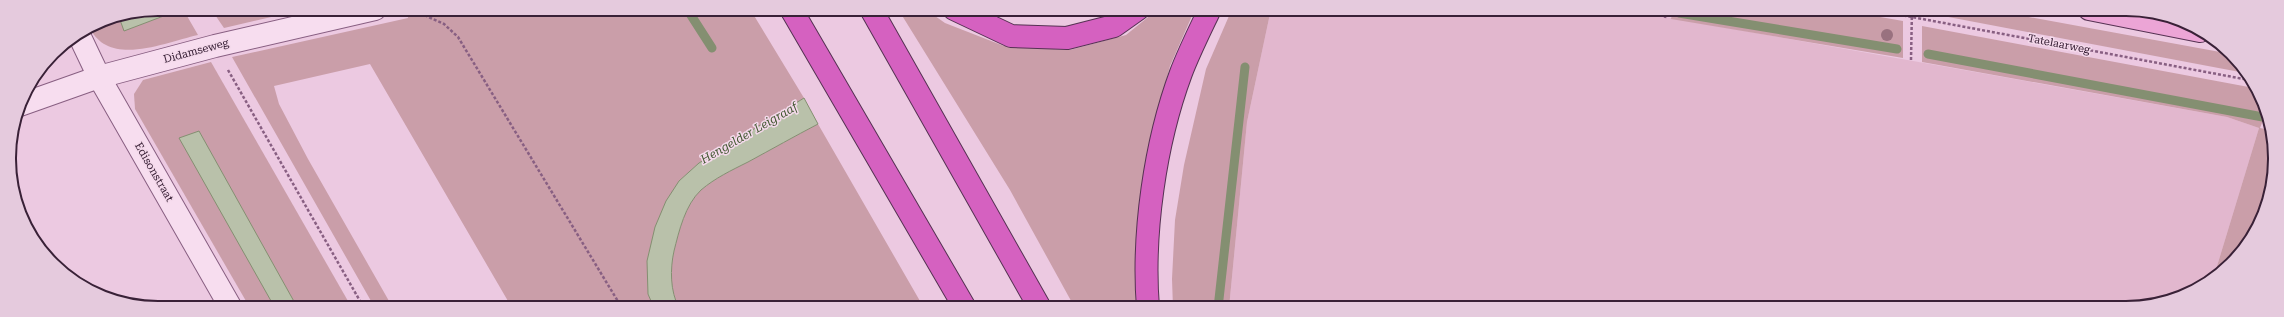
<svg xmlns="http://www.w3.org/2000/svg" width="2284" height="317" viewBox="0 0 2284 317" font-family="'Roboto Serif',serif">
	<rect width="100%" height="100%" fill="#ecc9e1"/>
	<polygon fill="#e2b7ce" points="1271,9 1621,9 2227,117 2259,128 2214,276 2183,297 2135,308 1229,308 1247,122"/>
	<g fill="#ca9ea9">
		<path d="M183 9 198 35C166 42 109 68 90 28L102 20 119 17 125 30Z"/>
		<polygon points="211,9 291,9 280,15 224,28"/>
		<polygon points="407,9 750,9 804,98 699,163 679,181 648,294 654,308 512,308 370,64 274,86 279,104 308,159 393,308 375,308 232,57 408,18"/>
		<polygon points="898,9 925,9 945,23 1004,46 1070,50 1126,35 1158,9 1195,9 1170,66 1148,149 1136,242 1138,308 1075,308 1010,190"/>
		<polygon points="1232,9 1271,9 1247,122 1229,308 1173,308 1172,279 1175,220 1184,165 1206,69"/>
		<polygon points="1621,9 1661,9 1660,17"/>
		<polygon points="1673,9 1835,9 1903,21 1903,58 1671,19"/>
		<polygon points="1922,9 1985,9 2231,54 2238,60 2245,73 1922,12"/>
		<path d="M1922 26 2254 88 2267 110 2260 128 2270 130C2271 142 2276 158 2274 170 2268 212 2250 252 2214 276L2259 128 2227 117 1922 62Z"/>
		<polygon points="211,62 352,308 250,308 135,109 134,94 143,80"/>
		<path d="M818 124 924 308H679C670 291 670 269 674 251 679 231 685 205 701 190 715 178 732 170 748 162 772 149 795 136 818 124Z"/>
	</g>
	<g fill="#b9c1aa" stroke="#848f71">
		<polygon points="159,9 182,9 124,31 119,17"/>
		<path d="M804 98 818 124C795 136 772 149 748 162 732 170 715 178 701 190 685 205 679 231 674 251 670 269 670 291 679 308H654L648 294 647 261 655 227 666 201 679 181 699 163Z"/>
		<polygon points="199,131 296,305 297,308 275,308 179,138"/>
	</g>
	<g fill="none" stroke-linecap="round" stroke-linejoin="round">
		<g stroke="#848f71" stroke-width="9">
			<polyline points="687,9 712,48"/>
			<polyline points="1679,13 1897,49"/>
			<polyline points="1928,54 2268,118"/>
			<polyline points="1218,308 1245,67"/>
		</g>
		<defs>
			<g id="minor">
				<polyline points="79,35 99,77 231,308"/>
				<polyline points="20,105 99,77 215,46 375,9"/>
			</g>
			<polyline id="major" points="2089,9 2200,31"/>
			<g id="highway">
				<polyline points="791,9 965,308"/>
				<polyline points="871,9 1040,308"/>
				<polyline points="954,9 1011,36 1067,38 1114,26 1138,9"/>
				<path d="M1148 308C1142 234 1155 143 1181 73 1189 52 1200 30 1210 9"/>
			</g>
		</defs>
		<use href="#minor" stroke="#885f82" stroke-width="24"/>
		<use href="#major" stroke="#563253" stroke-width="24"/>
		<use href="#highway" stroke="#563253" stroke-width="24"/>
		<g stroke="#885f82" stroke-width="2.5" stroke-dasharray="3 2" stroke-linecap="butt">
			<polyline points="411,9 444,24 458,37 622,308"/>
			<polyline points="1869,9 2249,80"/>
			<polyline points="1665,18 1666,9"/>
			<polyline points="1911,60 1912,9"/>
			<polyline points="228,70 364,308"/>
		</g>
		<use href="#minor" stroke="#f7ddef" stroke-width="22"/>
		<use href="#major" stroke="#eca5d6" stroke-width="22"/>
		<use href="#highway" stroke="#d561c0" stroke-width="22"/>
	</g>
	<circle fill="#99717f" cx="1887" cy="35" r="6"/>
	<g text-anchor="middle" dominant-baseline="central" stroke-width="3" stroke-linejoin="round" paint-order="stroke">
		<g font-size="11" fill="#392137" stroke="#f4d9eb">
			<text transform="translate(2059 44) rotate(11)">Tatelaarweg</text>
			<text transform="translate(196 51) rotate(-15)">Didamseweg</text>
			<text transform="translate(154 172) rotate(60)">Edisonstraat</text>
		</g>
		<g font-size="12" font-style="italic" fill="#435832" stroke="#f4d9eb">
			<text transform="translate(749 133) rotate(-30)">Hengelder Leigraaf</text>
		</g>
	</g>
	<path d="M0 0H2284V317H0ZM158 16H2126A142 142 0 0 1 2268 158V159A142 142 0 0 1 2126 301H158A142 142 0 0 1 16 159V158A142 142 0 0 1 158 16Z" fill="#e5cadd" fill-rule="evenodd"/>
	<path fill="none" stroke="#392137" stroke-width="2" d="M158 16H2126A142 142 0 0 1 2268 158V159A142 142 0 0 1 2126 301H158A142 142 0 0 1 16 159V158A142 142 0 0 1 158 16Z"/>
</svg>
